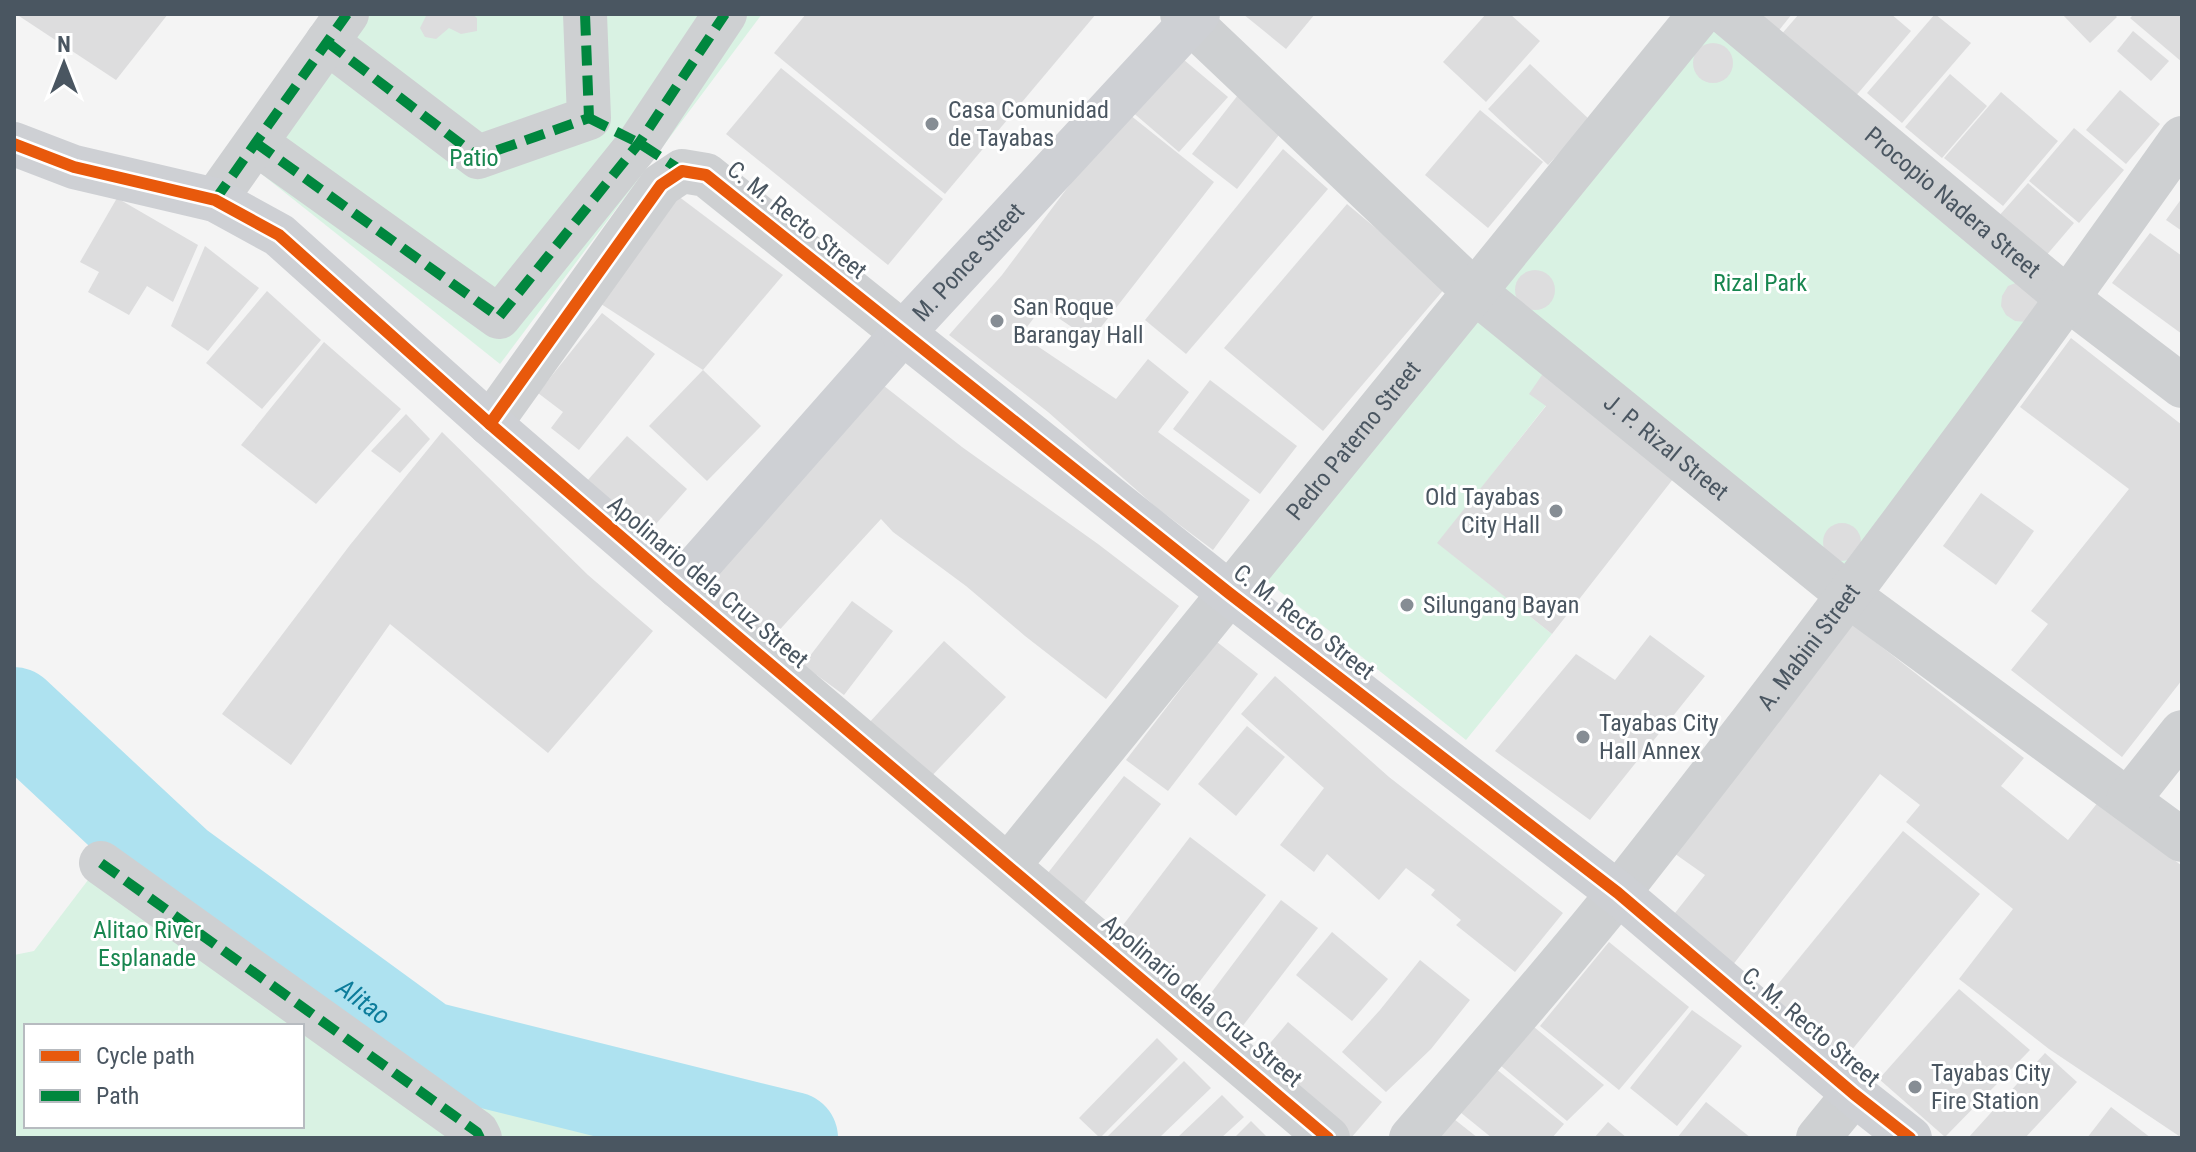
<svg xmlns="http://www.w3.org/2000/svg" width="2196" height="1152" viewBox="0 0 2196 1152" font-family="'Roboto Condensed',sans-serif">
	<rect width="100%" height="100%" fill="#f4f4f4"/>
	<g fill="#d9f2e3" fill-rule="evenodd">
		<polygon points="347,14 762,14 500,364 244,160"/>
		<polygon points="1700,14 2068,299 1848,595 1573,371 1438,543 1552,634 1466,740 1262,577"/>
		<path d="M135 826 178 866 426 1047 612 1093 671 1138H14V955L34 951 101 863ZM26 1026H302V1126H26Z"/>
	</g>
	<g fill="none" stroke-linecap="round" stroke-linejoin="round">
		<path stroke="#aee2f0" stroke-width="92" id="s1" d="M14 713 178 866 426 1047 792 1138"/>
	</g>
	<g fill="#ddddde">
		<polygon points="16,14 168,14 116,80"/>
		<polygon points="427,14 472,14 477,18 477,31 461,34 449,28 436,39 425,37 420,28"/>
		<polygon points="806,14 1096,14 945,194 774,53"/>
		<polygon points="1243,14 1315,14 1286,49"/>
		<polygon points="1486,14 1510,14 1540,41 1486,102 1443,62"/>
		<polygon points="1753,14 1792,14 1776,34"/>
		<polygon points="1799,14 1891,14 1911,31 1854,98 1780,36"/>
		<polygon points="1935,14 1971,43 1902,123 1867,93"/>
		<polygon points="2062,14 2114,14 2117,17 2090,43"/>
		<polygon points="2134,14 2182,14 2182,62 2130,18"/>
		<polygon points="2133,31 2169,61 2151,81 2117,51"/>
		<circle cx="1713" cy="63" r="20"/>
		<polygon points="1171,49 1228,97 1179,152 1123,104"/>
		<polygon points="1530,64 1590,120 1548,165 1488,109"/>
		<polygon points="781,68 943,199 888,265 726,134"/>
		<polygon points="1950,74 1987,106 1942,158 1905,127"/>
		<polygon points="2120,90 2160,124 2126,164 2086,130"/>
		<polygon points="2001,92 2058,141 2003,206 1944,158"/>
		<polygon points="1238,95 1282,131 1237,189 1192,154"/>
		<polygon points="1480,110 1543,162 1488,228 1425,175"/>
		<polygon points="1125,111 1214,182 1091,340 1042,307 1021,335 1116,399 1148,359 1189,392 1158,432 1250,500 1213,550 1157,508 1048,412 949,335 1002,275"/>
		<polygon points="2074,128 2124,170 2079,223 2029,181"/>
		<polygon points="1283,149 1328,189 1186,354 1145,320"/>
		<polygon points="2028,183 2074,223 2045,257 1998,217"/>
		<polygon points="678,196 783,275 703,370 598,302"/>
		<polygon points="117,198 198,245 173,302 147,286 129,315 88,292 99,272 80,262"/>
		<polygon points="2182,198 2182,231 2166,220"/>
		<polygon points="1347,204 1446,287 1323,431 1224,348"/>
		<polygon points="2150,233 2182,256 2182,334 2112,283"/>
		<polygon points="205,246 259,288 208,351 171,326"/>
		<circle cx="1535" cy="290" r="20"/>
		<polygon points="2018,282 2042,298 2026,322 2015,321 2006,315 2001,306 2002,296 2008,286"/>
		<polygon points="267,291 321,340 262,409 206,363"/>
		<polygon points="602,313 655,354 579,450 551,428 563,412 538,393"/>
		<polygon points="2071,338 2182,425 2182,680 2122,757 2011,670 2048,624 2031,611 2129,489 2020,407"/>
		<polygon points="324,342 401,409 316,504 241,445"/>
		<polygon points="703,370 761,426 707,481 649,426"/>
		<polygon points="1544,372 1673,479 1552,634 1437,543 1546,406 1529,394"/>
		<polygon points="1210,380 1297,446 1260,494 1173,429"/>
		<polygon points="879,382 962,447 1098,544 1179,606 1106,699 1025,636 966,586 893,532 881,519 763,648 699,590"/>
		<polygon points="406,414 430,439 400,473 371,451"/>
		<polygon points="442,432 588,575 653,631 548,753 390,624 291,765 222,714 350,545"/>
		<polygon points="627,436 687,489 647,534 587,481"/>
		<polygon points="1981,493 2034,531 1996,585 1943,546"/>
		<circle cx="1842" cy="542" r="19"/>
		<polygon points="852,601 893,631 844,695 803,665"/>
		<polygon points="1846,619 2024,758 2001,786 2068,840 2099,801 2182,866 2182,1138 2049,1049 1959,979 2013,909 1906,822 1920,805 1880,774 1732,966 1671,918 1705,875 1671,851"/>
		<polygon points="1650,635 1705,676 1590,820 1495,751 1576,654 1615,680"/>
		<polygon points="944,641 1006,697 928,780 868,724"/>
		<polygon points="1217,642 1258,674 1168,791 1126,760"/>
		<polygon points="1275,676 1389,777 1563,913 1515,972 1456,925 1461,920 1431,895 1435,890 1406,868 1379,900 1327,854 1314,872 1280,845 1324,788 1241,714"/>
		<polygon points="1247,726 1285,757 1236,816 1198,784"/>
		<polygon points="1124,776 1161,804 1081,907 1044,878"/>
		<polygon points="1903,831 1980,894 1846,1057 1769,995"/>
		<polygon points="1190,837 1266,895 1190,994 1114,937"/>
		<polygon points="1281,900 1318,928 1235,1036 1199,1009"/>
		<polygon points="1332,932 1388,979 1352,1021 1296,975"/>
		<polygon points="1609,942 1689,1007 1619,1090 1540,1026"/>
		<polygon points="1420,960 1470,1000 1431,1049 1386,1092 1342,1052 1380,1010"/>
		<polygon points="1959,989 2030,1050 1945,1137 1879,1079"/>
		<polygon points="1692,1010 1742,1046 1677,1126 1630,1088"/>
		<polygon points="1288,1022 1382,1102 1351,1138 1348,1138 1255,1061"/>
		<polygon points="1534,1027 1604,1085 1567,1121 1500,1065"/>
		<polygon points="1157,1038 1178,1059 1100,1138 1079,1118"/>
		<polygon points="2045,1053 2077,1082 2025,1138 1968,1138"/>
		<polygon points="1184,1061 1211,1088 1159,1138 1106,1138"/>
		<polygon points="1495,1068 1564,1124 1552,1138 1492,1138 1460,1112"/>
		<polygon points="1222,1095 1244,1117 1221,1138 1177,1138"/>
		<polygon points="1706,1102 1751,1138 1677,1138"/>
		<polygon points="2111,1107 2151,1138 2087,1138"/>
		<polygon points="1454,1119 1478,1138 1438,1138"/>
		<polygon points="1251,1121 1268,1138 1234,1138"/>
		<polygon points="1608,1122 1627,1138 1594,1138"/>
	</g>
	<g fill="none" stroke-linecap="round" stroke-linejoin="round">
		<g stroke="#ced0d2" stroke-width="44">
			<path id="s2" d="M1182 14 1475 292 1848 595 2182 840"/>
			<path id="s3" d="M1727 14 2068 299 2182 386"/>
			<polyline points="327,42 478,157 589,118 585,14"/>
			<polyline points="256,143 499,317 639,143 725,14"/>
			<polyline points="215,200 347,14"/>
			<polyline points="490,424 661,185 682,171 706,175 903,333"/>
			<polyline points="679,587 1328,1138"/>
			<polyline points="2128,800 2182,732"/>
			<polyline points="101,863 477,1132 480,1138"/>
			<path id="s4" d="M1008 866 1700 14"/>
			<path id="s5" d="M1411 1138C1481 1056 1553 975 1620 891 1814 645 2001 394 2182 138"/>
			<polyline points="1818,1138 1854,1094"/>
		</g>
		<g stroke="#ced0d4" stroke-width="44">
			<path id="s6" d="M14 144 74 167 215 200 279 235 490 424 679 587 903 333 1198 14"/>
			<polyline points="903,333 1229,593 1618,893 1854,1094 1910,1138"/>
		</g>
		<g stroke="#00873e" stroke-width="10" stroke-dasharray="20 10" stroke-linecap="butt">
			<polyline points="327,42 478,157 589,118 585,14"/>
			<polyline points="589,118 639,143 682,171"/>
			<polyline points="256,143 499,317 639,143 725,14"/>
			<polyline points="215,200 347,14"/>
			<polyline points="101,863 477,1132 480,1138"/>
		</g>
		<defs>
			<g id="cycleway">
				<polyline points="14,144 74,167 215,200 279,235 490,424 679,587 1328,1138"/>
				<polyline points="490,424 661,185 682,171 706,175 1229,593 1618,893 1854,1094 1910,1138"/>
			</g>
		</defs>
		<use href="#cycleway" stroke="#fff" stroke-width="17"/>
		<use href="#cycleway" stroke="#e8590c" stroke-width="12"/>
	</g>
	<g fill="#868d94" stroke="#fff" stroke-width="3">
		<circle cx="932" cy="124" r="8"/>
		<circle cx="997" cy="321" r="8"/>
		<circle cx="1556" cy="511" r="8"/>
		<circle cx="1407" cy="605" r="8"/>
		<circle cx="1583" cy="737" r="8"/>
		<circle cx="1915" cy="1087" r="8"/>
	</g>
	<g text-anchor="middle" dominant-baseline="central" stroke-width="6" stroke-linejoin="round" paint-order="stroke">
		<g font-size="24" fill="#4a5661" stroke="#fff" text-anchor="start">
			<text x="948" y="110">Casa Comunidad<tspan x="948" dy="28">de Tayabas</tspan></text>
			<text x="1013" y="307">San Roque<tspan x="1013" dy="28">Barangay Hall</tspan></text>
			<text x="1540" y="497" text-anchor="end">Old Tayabas<tspan x="1540" dy="28">City Hall</tspan></text>
			<text x="1423" y="605">Silungang Bayan</text>
			<text x="1599" y="723">Tayabas City<tspan x="1599" dy="28">Hall Annex</tspan></text>
			<text x="1931" y="1073">Tayabas City<tspan x="1931" dy="28">Fire Station</tspan></text>
		</g>
		<g font-size="24" fill="#17864f" stroke="#fff">
			<text x="474" y="158">Patio</text>
			<text x="1760" y="283">Rizal Park</text>
			<text x="147" y="930">Alitao River<tspan x="147" dy="28">Esplanade</tspan></text>
		</g>
		<g font-size="24" fill="#4a5661" stroke="#fff">
			<text stroke="none"><textPath href="#s3" startOffset="294">Procopio Nadera Street</textPath></text>
			<text transform="translate(797 220) rotate(39)">C. M. Recto Street</text>
			<text stroke="none"><textPath href="#s6" startOffset="1250">M. Ponce Street</textPath></text>
			<text stroke="none"><textPath href="#s4" startOffset="548">Pedro Paterno Street</textPath></text>
			<text stroke="none"><textPath href="#s2" startOffset="650">J. P. Rizal Street</textPath></text>
			<text transform="translate(708 582) rotate(40)">Apolinario dela Cruz Street</text>
			<text transform="translate(1304 622) rotate(38)">C. M. Recto Street</text>
			<text stroke="none"><textPath href="#s5" startOffset="632">A. Mabini Street</textPath></text>
			<text transform="translate(1202 1001) rotate(40)">Apolinario dela Cruz Street</text>
			<text transform="translate(1811 1027) rotate(40)">C. M. Recto Street</text>
		</g>
		<g font-size="26" font-style="italic" fill="#0c7c9b" stroke="#fff">
			<text stroke="none"><textPath href="#s1" startOffset="454">Alitao</textPath></text>
		</g>
	</g>
	<rect width="2196" height="1152" fill="none" stroke="#4a5661" stroke-width="32"/>
	<rect x="24" y="1024" width="280" height="104" fill="#ffffff" stroke="#b7bbc0" stroke-width="2"/>
	<rect x="40" y="1050" width="40" height="12" fill="#e8590c" stroke="#b7bbc0" stroke-width="2"/>
	<text x="96" y="1064" font-size="24" fill="#4a5661">Cycle path</text>
	<rect x="40" y="1090" width="40" height="12" fill="#00873e" stroke="#b7bbc0" stroke-width="2"/>
	<text x="96" y="1104" font-size="24" fill="#4a5661">Path</text>
	<g transform="translate(64 64)" stroke="#ffffff" stroke-width="6" paint-order="stroke">
	<path d="M0-6L14 30L0 20L-14 30Z" fill="#4a5661"/>
	<text y="-12" font-size="22" font-weight="bold" text-anchor="middle" fill="#4a5661">N</text>
	</g>
</svg>
